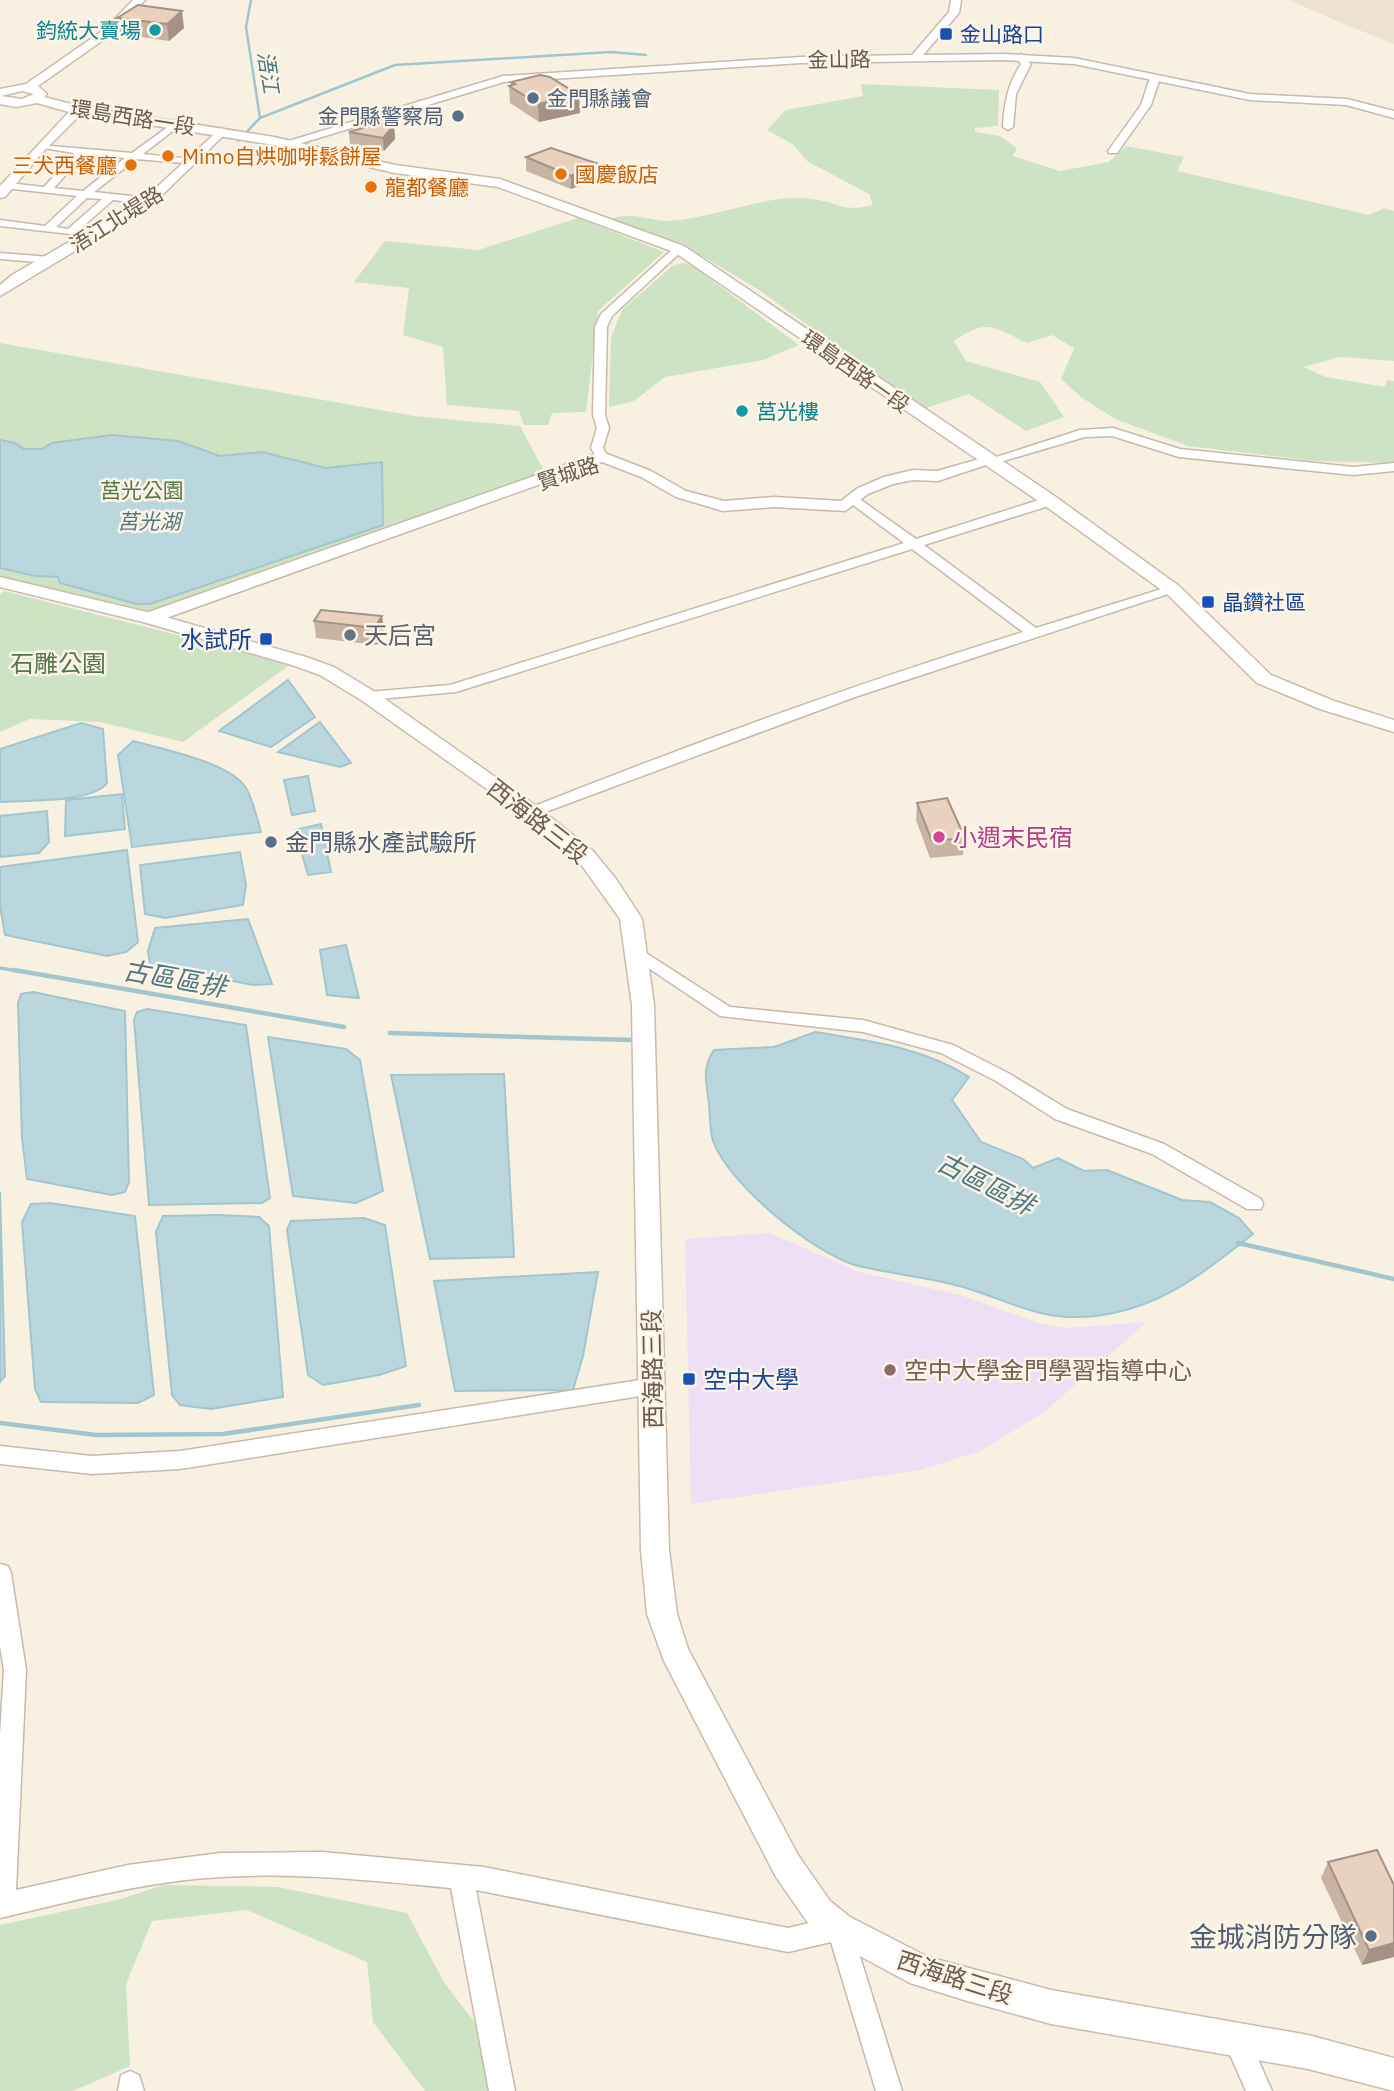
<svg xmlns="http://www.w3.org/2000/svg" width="1394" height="2091" viewBox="0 0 1394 2091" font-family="'IBM Plex Sans','Noto Sans TC',sans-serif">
	<rect width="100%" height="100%" fill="#f8f1e2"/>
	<polygon fill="#eee3d2" points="1289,0 1394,0 1394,44 1344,24"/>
	<polygon fill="#eddff4" points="770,1233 856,1271 963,1296 1041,1324 1066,1328 1147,1322 1044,1412 981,1451 920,1470 691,1504 685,1239"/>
	<g fill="#cee3c3">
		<path d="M861 84 999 90 998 126 975 128V132L1000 136 1017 148 1013 156 1060 171 1109 162 1126 146 1184 157 1177 171 1369 215 1384 208 1394 211V361L1340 357 1303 367 1326 377 1385 387 1387 380 1394 381V463L1314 461 1188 446 1115 419 1081 397 1061 379 1074 348 1052 335 1027 343C993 327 987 318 954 341L966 361 1040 382 1064 417 1026 431 969 394 923 409 756 288 683 245 610 220C627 210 650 221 668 221 712 219 768 193 811 199 840 202 840 213 873 205L869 194 807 161 794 145 767 130 786 110 863 96Z"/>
		<polygon points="578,218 664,252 598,311 586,412 552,413 548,425 524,425 519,411 447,405 443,347 403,335 409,288 354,282 385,241 478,250"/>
		<polygon points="683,263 693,266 799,345 763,360 665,377 634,401 609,407 611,337 622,310 672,266"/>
		<polygon points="0,343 414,416 520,426 544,471 148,615 0,578"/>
		<polygon points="4,591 291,664 183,742 100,722 30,719 0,732 0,594"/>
		<polygon points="163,1885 278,1887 407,1913 444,1982 484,2035 494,2091 425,2091 373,2022 367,1962 247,1910 152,1921 126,1984 130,2066 73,2091 0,2091 0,1925 121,1899"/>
	</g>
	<g fill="#bad7de" stroke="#a2c5ce" stroke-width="2">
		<polygon points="112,435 178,441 220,456 262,452 326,468 382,462 383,525 150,604 136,604 60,583 58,577 35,576 0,568 0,440 15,443 24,449 42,449 52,443"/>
		<polygon points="288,680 315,717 271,747 219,731"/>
		<polygon points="320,722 351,763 340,767 278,752"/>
		<path d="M81 723 103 729 107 783C93 803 25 800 0 802V749Z"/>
		<path d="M133 741C162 749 234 763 247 790 254 803 257 819 261 832L132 847 118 755Z"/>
		<polygon points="308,776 315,811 292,815 284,780"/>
		<polygon points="122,794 125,829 65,836 66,800"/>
		<polygon points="47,811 49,842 39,853 0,857 0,816"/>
		<polygon points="321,824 331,872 308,875 295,830"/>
		<polygon points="127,850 138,942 126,952 107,956 5,935 0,906 0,867"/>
		<polygon points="240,852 246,885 243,905 165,918 145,914 140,865"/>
		<polygon points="248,919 272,984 253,985 150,965 148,951 155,928"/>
		<polygon points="346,945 359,998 327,995 320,950"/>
		<polygon points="33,992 125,1011 129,1182 125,1192 112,1195 27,1179 22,1138 18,1003 21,994"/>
		<polygon points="147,1009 246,1025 270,1198 262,1203 149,1205 134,1020 137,1012"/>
		<path d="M815 1032C868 1041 923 1047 969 1077L952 1100 981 1142 1023 1159 1033 1168 1058 1158 1084 1171 1107 1170 1182 1200 1210 1202 1239 1218 1253 1234C1203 1273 1161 1308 1096 1316 1040 1322 1013 1302 963 1287 928 1277 890 1274 855 1265 813 1253 723 1180 712 1137 710 1127 710 1115 709 1105 707 1082 701 1070 714 1050L774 1047Z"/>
		<polygon points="268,1037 346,1049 360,1060 383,1191 356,1203 293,1196"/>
		<polygon points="504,1074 514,1257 430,1259 391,1075"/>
		<polygon points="0,1192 5,1376 0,1382"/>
		<polygon points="50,1203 135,1216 154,1395 138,1403 41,1402 35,1389 22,1222 31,1204"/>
		<polygon points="219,1215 259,1217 269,1226 283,1397 211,1409 180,1405 172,1395 156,1232 163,1216"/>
		<polygon points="364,1218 385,1225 406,1366 379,1375 323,1385 308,1375 287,1230 291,1221"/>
		<polygon points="598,1272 583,1356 573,1390 455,1391 434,1281"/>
	</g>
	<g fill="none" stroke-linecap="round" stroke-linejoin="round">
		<g stroke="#a2c5ce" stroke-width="2.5">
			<polyline points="260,118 395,65 611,52 646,55"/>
			<polyline points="238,141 260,118 246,27 251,0"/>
		</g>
		<polyline stroke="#a2c5ce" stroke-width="3.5" points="0,968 24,972"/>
		<g stroke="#a2c5ce" stroke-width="4.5">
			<polyline points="14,970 344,1027"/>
			<polyline points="390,1033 632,1040"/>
			<polyline points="1238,1243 1394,1279"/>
			<polyline points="0,1423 96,1435 223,1434 419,1405"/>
		</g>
		<defs>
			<g id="minor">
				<path d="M1021 54 1031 64 1016 94 1013 127 1008 130 1003 127C1004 103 1008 84 1021 64L1016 57Z"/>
				<polygon points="1155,75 1160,78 1151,105 1117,153 1109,153 1108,151 1141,105 1150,78"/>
				<path d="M176 121 179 122V126L143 154 192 159 197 162 196 164 136 159 94 192 149 198 154 201 149 204 113 200 79 230 96 233V237L0 226V220L45 226 77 196 4 188V184L8 183 44 187 74 153 37 147 39 145 132 153ZM84 154 125 158 83 191 54 188ZM87 198 102 199 68 229 56 227Z"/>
				<polygon points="675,247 684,249 612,316 607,327 605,415 609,428 603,448 608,457 598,460 591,448 597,428 593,415 595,327 601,314"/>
				<polygon points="0,253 50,257 55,260 50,263 0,259"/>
				<polygon points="1113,428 1180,449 1353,467 1394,463 1394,471 1353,475 1179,457 1112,436 1085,437 990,465 984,461 1080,430"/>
				<path d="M854 495 916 539 1045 498H1055V504L924 545 1036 628 1168 587H1178L1180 590 855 697 532 817 524 812 527 809C690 744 855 684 1023 632L912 549 456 692 368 700 361 696 368 692 450 685 904 543 849 502V496Z"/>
				<polygon points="635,946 730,1007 863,1020 953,1045 1008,1073 1067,1109 1164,1144 1261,1199 1263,1204 1261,1209 1247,1209 1152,1154 1055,1119 996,1081 941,1053 863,1032 720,1016 629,955 627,951"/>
				<polygon points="653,1378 660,1380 663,1386 660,1392 653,1394 180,1469 92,1474 0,1464 0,1446 92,1456 180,1451"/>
				<path d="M0 1564 8 1566 11 1573 26 1670 16 1890 128 1865 220 1853 322 1852 484 1867 788 1928 839 1916 848 1919 851 1928 902 2091H876L831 1942 788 1952 476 1890 515 2091H489L451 1888C374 1881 298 1872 221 1877 146 1881 73 1901 0 1918V1735L4 1670 0 1646Z"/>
				<polygon points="1237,2028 1246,2032 1272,2091 1246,2091 1224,2041 1228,2032"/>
				<polygon points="130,2071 139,2075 144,2091 118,2091 121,2075"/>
			</g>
			<g id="tertiary">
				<polygon points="951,0 961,0 959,13 923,55 1003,54 1074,58 1250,94 1347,99 1394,111 1394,118 1346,105 1250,100 1074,64 1003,60 801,63 504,82 292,146 282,143 503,76 801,57 912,55 949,12"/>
				<polygon points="221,128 225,130 225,134 153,204 0,296 0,285 12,275 145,198"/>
				<polygon points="602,452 651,471 686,491 724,501 774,497 841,501 858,488 884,477 913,470 937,471 990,456 998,461 938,481 913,480 893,484 868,494 845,511 774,507 723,511 676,497 641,477 602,462 155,622 143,622 141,618 143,614"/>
			</g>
			<g id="secondary">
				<path d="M133 0H145L113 33 38 86 47 94 44 97 79 106 274 137 395 165 500 179 684 246 1056 497 1179 586 1271 675 1334 701 1394 720V732L1320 709 1257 683 1167 594 1044 505 674 252 498 187 395 173 274 145 81 114 43 152 5 197 0 198V186L69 112 37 103 16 107 0 104V89L26 84 105 29ZM22 91 34 94 22 99 1 96Z"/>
				<polygon points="0,577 155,614 306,657 334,667 375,692 539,808 592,850 616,879 642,919 654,1005 669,1550 677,1614 688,1649 798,1855 830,1901 850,1917 928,1957 1051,1990 1308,2035 1394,2058 1394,2091 1308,2069 1051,2024 964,2000 910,1983 828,1939 808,1923 776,1877 664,1661 647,1614 641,1550 632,1005 620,919 578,860 525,816 361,700 320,675 292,665 143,622 0,587"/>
			</g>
		</defs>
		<use href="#minor" stroke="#c7b9ab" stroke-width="3"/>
		<use href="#tertiary" stroke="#c7b9ab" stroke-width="3"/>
		<use href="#secondary" stroke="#ccbbab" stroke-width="3"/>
		<use href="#minor" fill="#fff" fill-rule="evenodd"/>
		<use href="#tertiary" fill="#fff" fill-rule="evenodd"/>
		<use href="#secondary" fill="#fff" fill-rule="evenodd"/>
	</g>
	<g fill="#c8b4a3">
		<polygon points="138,5 184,28 169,41 120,34 117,18"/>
		<polygon points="511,82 579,95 580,113 539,122 510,103 509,86 511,85"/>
		<polygon points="394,125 395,139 384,151 350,145 349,132"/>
		<polygon points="526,157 599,178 571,189 526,171"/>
		<polygon points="382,616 384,633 377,645 316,638 314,621"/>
		<polygon points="917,803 965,838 963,855 930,858 916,820"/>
		<polygon points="1328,1862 1394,1885 1394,1957 1362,1965 1321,1878"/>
	</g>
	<g fill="#a39285">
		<polygon points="182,11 184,28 169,41 167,24"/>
		<polygon points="579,95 580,113 539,122 538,104"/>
		<polygon points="394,125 395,139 384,151 383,138"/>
		<polygon points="599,164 599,178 571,189 571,176"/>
		<polygon points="382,616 384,633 377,645 375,628"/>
		<polygon points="1394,1943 1394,1957 1362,1965 1369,1950"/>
	</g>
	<g fill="#e9d1be" stroke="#a39285" stroke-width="2">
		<polygon points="138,5 182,11 167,24 117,18"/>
		<polygon points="540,75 550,77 579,95 538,104 509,86 515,84 511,82"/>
		<polygon points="380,123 394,125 383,138 349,132"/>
		<polygon points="551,148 599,164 571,176 526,157"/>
		<polygon points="321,610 382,616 375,628 314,621"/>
		<polygon points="947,798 965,838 932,841 917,803"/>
		<polygon points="1377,1850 1394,1885 1394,1943 1369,1950 1328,1862"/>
	</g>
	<g fill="#0f9aa8" stroke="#fcf5e7" stroke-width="2.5">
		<circle cx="155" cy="30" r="7"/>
		<circle cx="742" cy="411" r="7"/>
	</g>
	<g fill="#1a4fb4" stroke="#fcf5e7" stroke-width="2.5">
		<rect x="939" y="27" width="14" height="14" rx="3.5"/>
		<rect x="1201" y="595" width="14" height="14" rx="3.5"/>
		<rect x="259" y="632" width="14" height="14" rx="3.5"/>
		<rect x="682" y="1372" width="14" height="14" rx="3.5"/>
	</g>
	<g fill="#5c6f8a" stroke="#fcf5e7" stroke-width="2.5">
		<circle cx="533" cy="98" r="7"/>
		<circle cx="458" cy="116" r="7"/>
		<circle cx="271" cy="842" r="7"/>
		<circle cx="1371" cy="1936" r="7"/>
	</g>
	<g fill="#e8710a" stroke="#fcf5e7" stroke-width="2.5">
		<circle cx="168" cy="156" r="7"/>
		<circle cx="131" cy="165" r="7"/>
		<circle cx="561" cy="174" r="7"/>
		<circle cx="371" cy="187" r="7"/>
	</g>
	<circle fill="#6b7280" stroke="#fcf5e7" stroke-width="2.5" cx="350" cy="635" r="7"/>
	<circle fill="#d1479c" stroke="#fcf5e7" stroke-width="2.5" cx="939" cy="837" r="7"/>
	<circle fill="#8d6e63" stroke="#fcf5e7" stroke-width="2.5" cx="890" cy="1370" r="7"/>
	<g text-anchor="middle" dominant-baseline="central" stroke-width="5" stroke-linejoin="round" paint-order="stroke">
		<g font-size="21" fill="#0d838f" stroke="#fcf5e7" text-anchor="end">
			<text x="141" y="30">鈞統大賣場</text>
			<text x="756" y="411" text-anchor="start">莒光樓</text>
		</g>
		<g font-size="21" fill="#164399" stroke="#fcf5e7" text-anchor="start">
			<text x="960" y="34">金山路口</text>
			<text x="1222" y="602">晶鑽社區</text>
		</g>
		<g font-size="21" fill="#6c594c" stroke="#fcf5e7">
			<text transform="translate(839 59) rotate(-1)">金山路</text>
			<text transform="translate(133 117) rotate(9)">環島西路一段</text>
			<text transform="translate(116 219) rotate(-32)">浯江北堤路</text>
			<text transform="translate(856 371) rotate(35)">環島西路一段</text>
			<text transform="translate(568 473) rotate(-18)">賢城路</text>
		</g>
		<g font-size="21" font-style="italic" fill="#4d7782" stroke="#fcf5e7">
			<text transform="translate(269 72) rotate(81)">浯江</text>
			<text x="149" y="521">莒光湖</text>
		</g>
		<g font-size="21" fill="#4e5e75" stroke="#fcf5e7" text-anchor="start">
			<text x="547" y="98">金門縣議會</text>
			<text x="444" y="116" text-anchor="end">金門縣警察局</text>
		</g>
		<g font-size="21" fill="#c56008" stroke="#fcf5e7" text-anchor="start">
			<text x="182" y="156">Mimo自烘咖啡鬆餅屋</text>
			<text x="117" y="165" text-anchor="end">三犬西餐廳</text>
			<text x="575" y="174">國慶飯店</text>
			<text x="385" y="187">龍都餐廳</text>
		</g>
		<g font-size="21" fill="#547649" stroke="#fcf5e7">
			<text x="142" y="490">莒光公園</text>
		</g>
		<g font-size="24" fill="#5b616d" stroke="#fcf5e7" text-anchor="start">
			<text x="364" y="635">天后宮</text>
		</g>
		<g font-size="24" fill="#164399" stroke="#fcf5e7" text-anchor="end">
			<text x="252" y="639">水試所</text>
			<text x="703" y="1379" text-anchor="start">空中大學</text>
		</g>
		<g font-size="24" fill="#547649" stroke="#fcf5e7">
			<text x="58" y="663">石雕公園</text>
		</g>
		<g font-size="24" fill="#6c594c" stroke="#fcf5e7">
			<text transform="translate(538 821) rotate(38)">西海路三段</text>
			<text transform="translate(652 1369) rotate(-91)">西海路三段</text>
			<text transform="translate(955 1977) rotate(18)">西海路三段</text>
		</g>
		<g font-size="24" fill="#b23c85" stroke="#fcf5e7" text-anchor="start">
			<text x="953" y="837">小週末民宿</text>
		</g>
		<g font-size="24" fill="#4e5e75" stroke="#fcf5e7" text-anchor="start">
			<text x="285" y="842">金門縣水產試驗所</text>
		</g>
		<g font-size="24" fill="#785e54" stroke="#fcf5e7" text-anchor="start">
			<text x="904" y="1370">空中大學金門學習指導中心</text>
		</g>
		<g font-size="26" font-style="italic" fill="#4d7782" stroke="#fcf5e7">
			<text transform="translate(175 978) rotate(10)">古區區排</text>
			<text transform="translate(986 1183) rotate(27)">古區區排</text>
		</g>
		<g font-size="28" fill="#4e5e75" stroke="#fcf5e7" text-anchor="end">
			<text x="1357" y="1936">金城消防分隊</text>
		</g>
	</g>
</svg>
